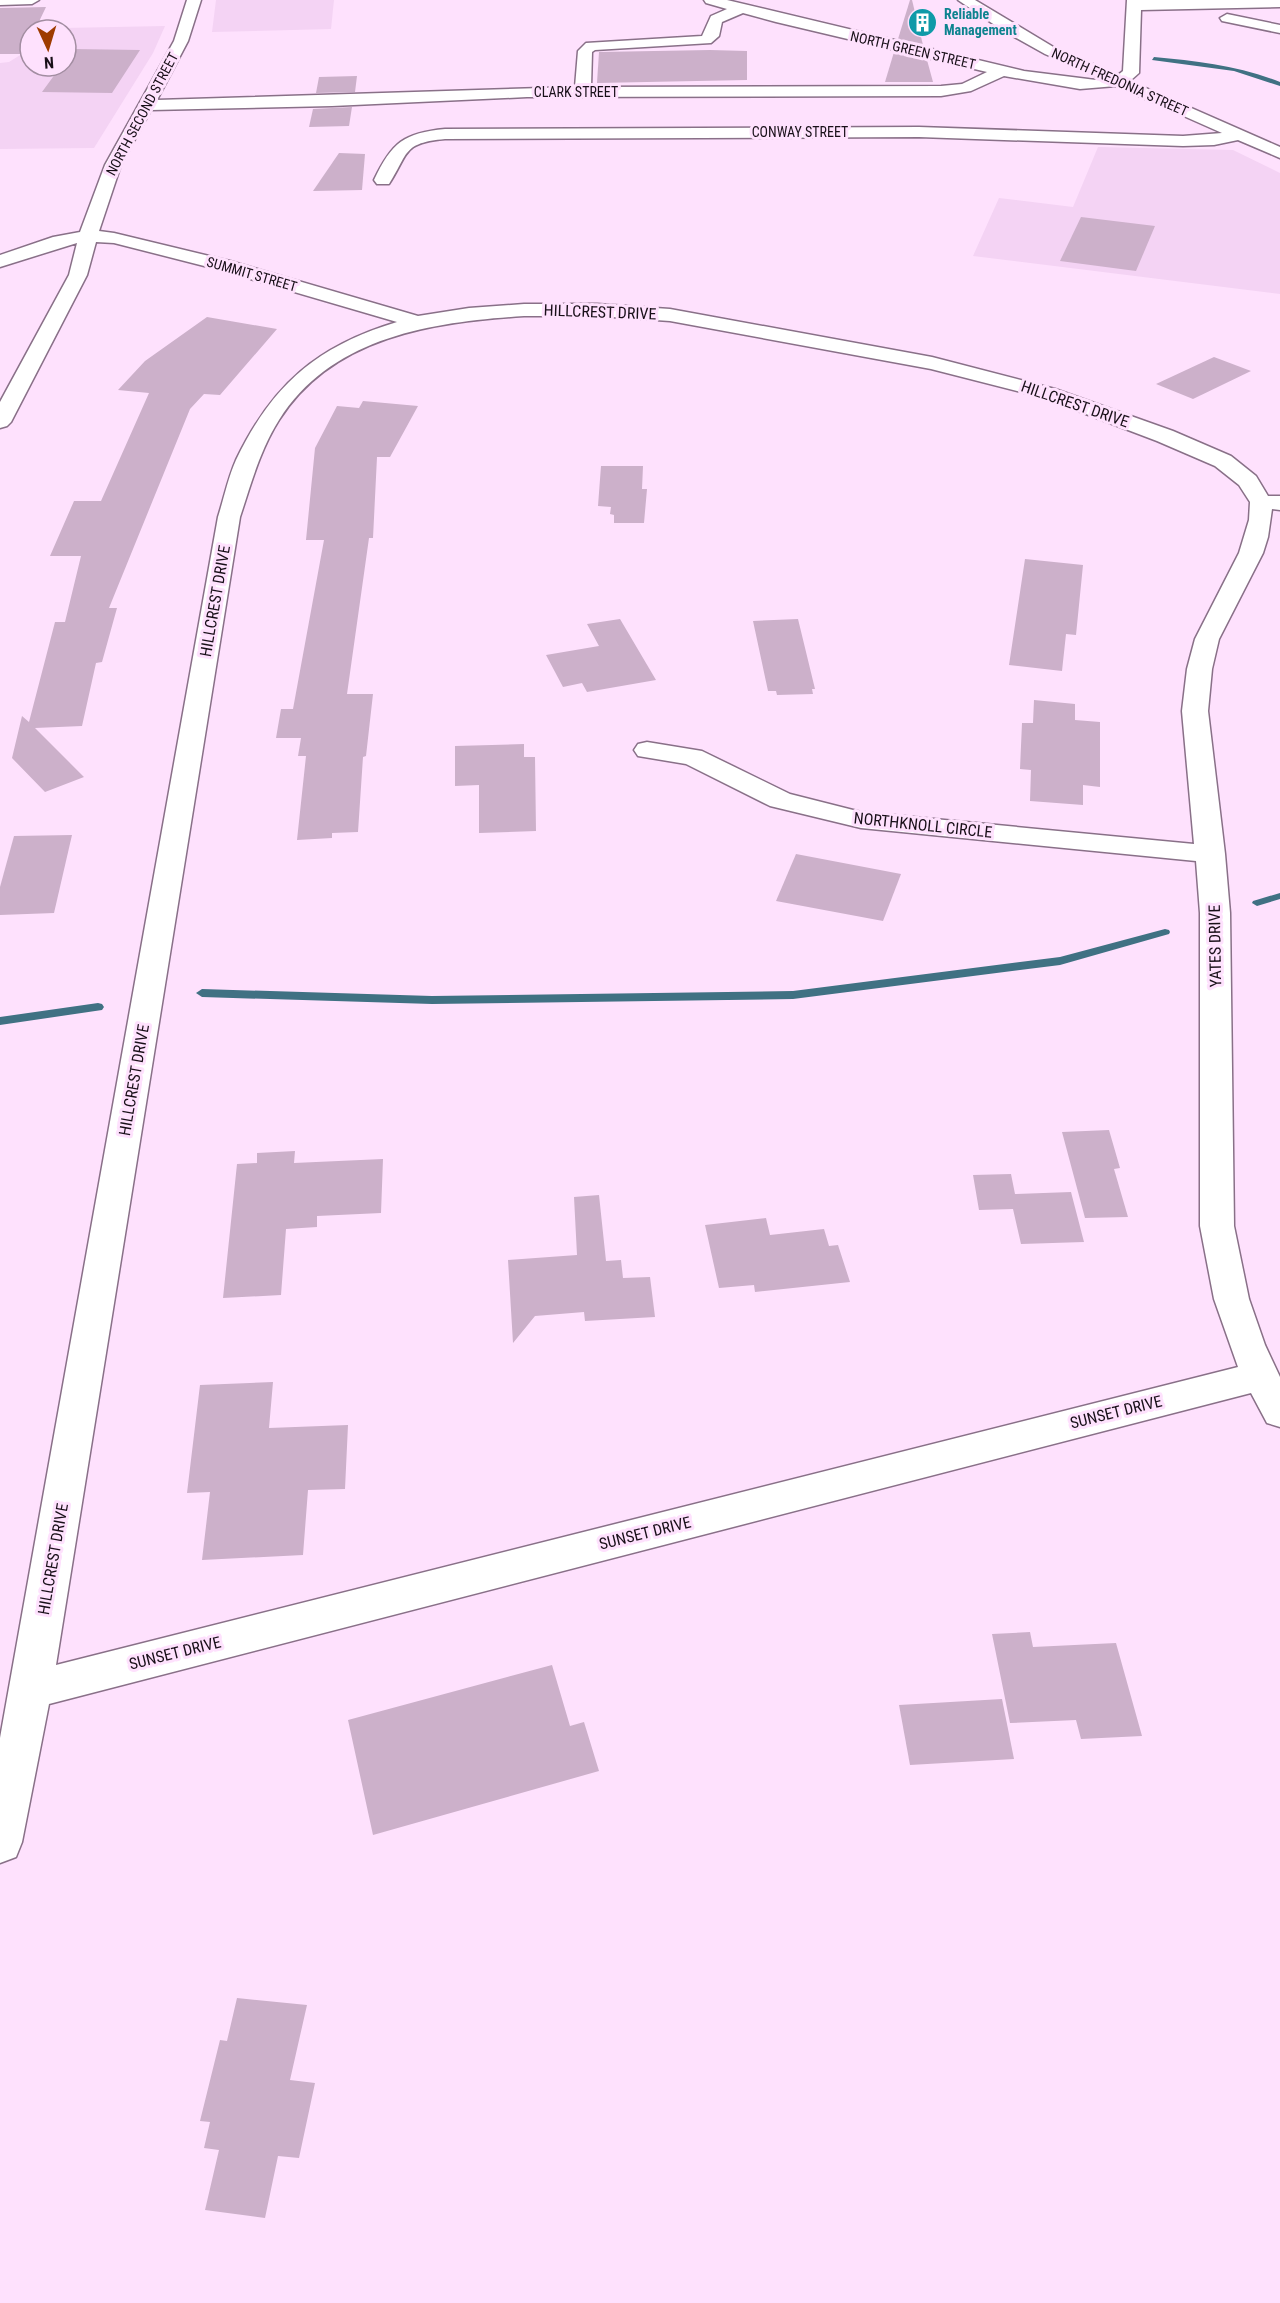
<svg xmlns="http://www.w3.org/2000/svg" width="1280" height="2303" viewBox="0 0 1280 2303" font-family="'Roboto Condensed',sans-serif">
	<rect width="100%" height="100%" fill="#fee1fd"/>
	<g fill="#f4d3f4">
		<polygon points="216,0 334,0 331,29 212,32"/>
		<polygon points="165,26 153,53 94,148 0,149 0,63 9,62 30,49 30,66 66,66 66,30 60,30 63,28"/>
		<polygon points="1098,147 1233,150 1280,173 1280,294 973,256 999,198 1073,207"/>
	</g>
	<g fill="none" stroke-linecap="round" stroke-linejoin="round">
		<g fill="#407183" fill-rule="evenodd">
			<path d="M1154 57C1197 61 1240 66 1280 82V86L1234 71 1152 60Z"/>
			<polygon points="1280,893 1280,899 1257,906 1252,903 1253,901"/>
			<polygon points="1165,929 1169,930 1170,932 1169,934 1060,965 793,999 432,1004 202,997 196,993 202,989 432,996 793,991 1060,957"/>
			<polygon points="98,1003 102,1004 104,1007 102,1010 0,1025 0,1017"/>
		</g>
	</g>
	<g fill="#ccb0ca">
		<polygon points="910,0 912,0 923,45 898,39"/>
		<polygon points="46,7 35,30 30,30 30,42 25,54 0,54 0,8"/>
		<polygon points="73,49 140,50 112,93 42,92 61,66 66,66 66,59"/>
		<polygon points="710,50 747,51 747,80 597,83 599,52"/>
		<polygon points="894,52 927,60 933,82 885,82"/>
		<polygon points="357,76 355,92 316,93 319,77"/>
		<polygon points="352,107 349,126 309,127 313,109"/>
		<polygon points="339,153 365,154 362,190 313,191"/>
		<polygon points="1081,217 1155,226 1136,271 1060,261"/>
		<polygon points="207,317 277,329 220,395 204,394 190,409 109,608 117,608 102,662 96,663 82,726 35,728 84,777 45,792 12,758 22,716 29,722 55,622 65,622 81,556 50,556 74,501 101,501 149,393 118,390 145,361"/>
		<polygon points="1214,357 1251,371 1193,399 1156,384"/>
		<polygon points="363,401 418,406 390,457 377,457 373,538 369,538 347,694 373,694 366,756 363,757 358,832 332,833 332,838 297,840 306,756 298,756 301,738 276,738 281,709 293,709 324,540 306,540 315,448 337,406 359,408"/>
		<polygon points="601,466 643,466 642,489 647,489 644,523 614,523 614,515 610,514 611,507 598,506"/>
		<polygon points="1025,559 1083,565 1076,635 1066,634 1062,671 1009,665"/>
		<polygon points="620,619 656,680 587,692 582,683 563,687 546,655 599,646 587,624"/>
		<polygon points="798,619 815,689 812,689 813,694 777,695 776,691 768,691 753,621"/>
		<polygon points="1034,700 1075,704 1075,720 1100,722 1100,787 1083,785 1083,805 1030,801 1031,770 1020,769 1022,723 1033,723"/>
		<polygon points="524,744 524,757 535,757 536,831 479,833 479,785 455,786 455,746"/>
		<polygon points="72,835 54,913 0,915 0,887 14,836"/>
		<polygon points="796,854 901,874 883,921 776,901"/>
		<polygon points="1109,1130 1120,1168 1114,1169 1128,1217 1085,1218 1062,1132"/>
		<polygon points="295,1151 294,1163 383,1159 381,1213 317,1216 317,1227 286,1229 281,1295 223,1298 237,1164 257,1163 257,1153"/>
		<polygon points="1011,1174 1015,1194 1071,1192 1084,1242 1021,1244 1013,1209 979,1210 973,1175"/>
		<polygon points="599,1195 606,1261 621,1260 623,1278 650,1277 655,1317 585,1321 584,1312 535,1316 513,1343 508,1260 577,1255 574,1197"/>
		<polygon points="766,1218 770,1235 824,1229 829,1246 838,1245 850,1282 755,1292 754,1285 719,1288 705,1225"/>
		<polygon points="273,1382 269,1428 348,1425 345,1489 308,1490 303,1555 202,1560 210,1492 187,1493 200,1385"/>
		<polygon points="1030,1632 1033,1647 1116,1643 1142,1736 1081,1739 1076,1720 1010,1723 992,1634"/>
		<polygon points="552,1665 570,1726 584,1722 599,1771 373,1835 348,1720"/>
		<polygon points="1002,1699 1014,1759 910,1765 899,1705"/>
		<polygon points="237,1998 307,2005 290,2080 315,2083 299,2158 278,2156 265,2218 205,2210 219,2150 204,2148 210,2122 200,2121 220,2040 227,2041"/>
	</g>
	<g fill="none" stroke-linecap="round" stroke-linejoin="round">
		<defs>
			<g id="minor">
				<polygon points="0,0 39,0 32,4 0,5"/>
				<path d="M187 0H201L188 41 157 100 575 87 578 51 586 43 702 36 711 16 727 9 706 3 704 0H727L1024 71 1096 80 1101 79 1045 54 1002 30 958 0H975L1055 48 1118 75 1123 71 1127 0H1280V7L1141 10 1139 73 1130 81 1280 147V158L1238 140 1214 145 1183 146 919 137 445 139C402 143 409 153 389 184H377L374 180C392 142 404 133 445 129L919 127 1183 136 1222 133 1116 86 1080 89 1004 76 971 91 941 96 527 97 332 106 151 110 121 165 99 231 114 233 230 261 418 316 469 308 524 304H597L670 309 932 357 1055 389 1173 431 1231 456 1256 476 1268 496H1280V510L1272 509 1268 537 1263 553 1219 639 1212 669 1208 711 1225 854 1230 913 1234 1226 1249 1299 1265 1345 1280 1377V1427L1267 1423 1251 1393 49 1704 22 1842 16 1857 0 1863V1738L218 517C224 498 228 478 236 460 272 385 317 346 397 322L216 269 114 243 96 242 87 275 11 422 7 426 0 428V402L69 275 77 243 0 267V255L53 237 80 232 105 165 174 41ZM743 13 776 22 987 72 962 84 941 86 591 87 592 52 595 50 711 43 719 36 722 22ZM524 316H597L670 321 931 369 1041 397 1157 441 1215 466 1239 485 1250 502 1249 520 1239 553 1195 639 1187 669 1182 711 1194 844 861 812 790 794 702 751 647 742 638 744 634 750 638 756 686 764 770 806 861 828 1196 861 1200 913V1226L1214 1299 1238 1367 56 1665 240 517C251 484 260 450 279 420 332 336 433 322 524 316Z"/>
				<polygon points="1227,14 1280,25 1280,33 1222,21 1220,18"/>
			</g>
		</defs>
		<use href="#minor" stroke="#897088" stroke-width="3"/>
		<use href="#minor" fill="#fff" fill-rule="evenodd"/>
	</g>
	<defs>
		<symbol id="building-disc" viewBox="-11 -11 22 22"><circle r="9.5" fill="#0f9aa8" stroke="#fee1fd"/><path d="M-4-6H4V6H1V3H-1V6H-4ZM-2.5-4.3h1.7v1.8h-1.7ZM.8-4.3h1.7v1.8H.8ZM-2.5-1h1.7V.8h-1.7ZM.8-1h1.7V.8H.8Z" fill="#fff"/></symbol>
	</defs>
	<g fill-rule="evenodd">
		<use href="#building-disc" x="906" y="6" width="33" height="33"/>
	</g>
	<g text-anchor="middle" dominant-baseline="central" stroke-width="6" stroke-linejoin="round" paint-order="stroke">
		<g font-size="14" font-weight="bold" fill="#0d838f" stroke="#fee1fd" text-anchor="start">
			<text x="944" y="14">Reliable<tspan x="944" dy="16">Management</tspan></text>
		</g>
		<g font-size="14" fill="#180f18" stroke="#fee1fd">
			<text transform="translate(913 50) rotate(13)">NORTH GREEN STREET</text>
			<text transform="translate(1120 82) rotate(24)">NORTH FREDONIA STREET</text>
			<text x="576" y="92">CLARK STREET</text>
			<text transform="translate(142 114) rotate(-62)">NORTH SECOND STREET</text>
			<text x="800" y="132">CONWAY STREET</text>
			<text transform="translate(252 274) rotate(16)">SUMMIT STREET</text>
		</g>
		<g font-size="16" fill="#180f18" stroke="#fee1fd">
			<text transform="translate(600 312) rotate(2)">HILLCREST DRIVE</text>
			<text transform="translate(1075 404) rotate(19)">HILLCREST DRIVE</text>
			<text transform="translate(215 601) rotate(-80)">HILLCREST DRIVE</text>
			<text transform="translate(923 825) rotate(6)">NORTHKNOLL CIRCLE</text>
			<text transform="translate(1215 946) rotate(-91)">YATES DRIVE</text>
			<text transform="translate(134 1080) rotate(-80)">HILLCREST DRIVE</text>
			<text transform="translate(1116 1412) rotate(-14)">SUNSET DRIVE</text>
			<text transform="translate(645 1533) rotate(-14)">SUNSET DRIVE</text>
			<text transform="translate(53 1559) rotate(-80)">HILLCREST DRIVE</text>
			<text transform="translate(175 1653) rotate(-14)">SUNSET DRIVE</text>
		</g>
	</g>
	<g transform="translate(48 48) rotate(176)"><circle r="28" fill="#fee1fd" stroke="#a28da1" stroke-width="1.5"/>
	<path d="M0-4.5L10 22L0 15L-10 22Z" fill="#9e3b00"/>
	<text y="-9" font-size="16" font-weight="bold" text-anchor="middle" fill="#180f18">N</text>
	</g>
</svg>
